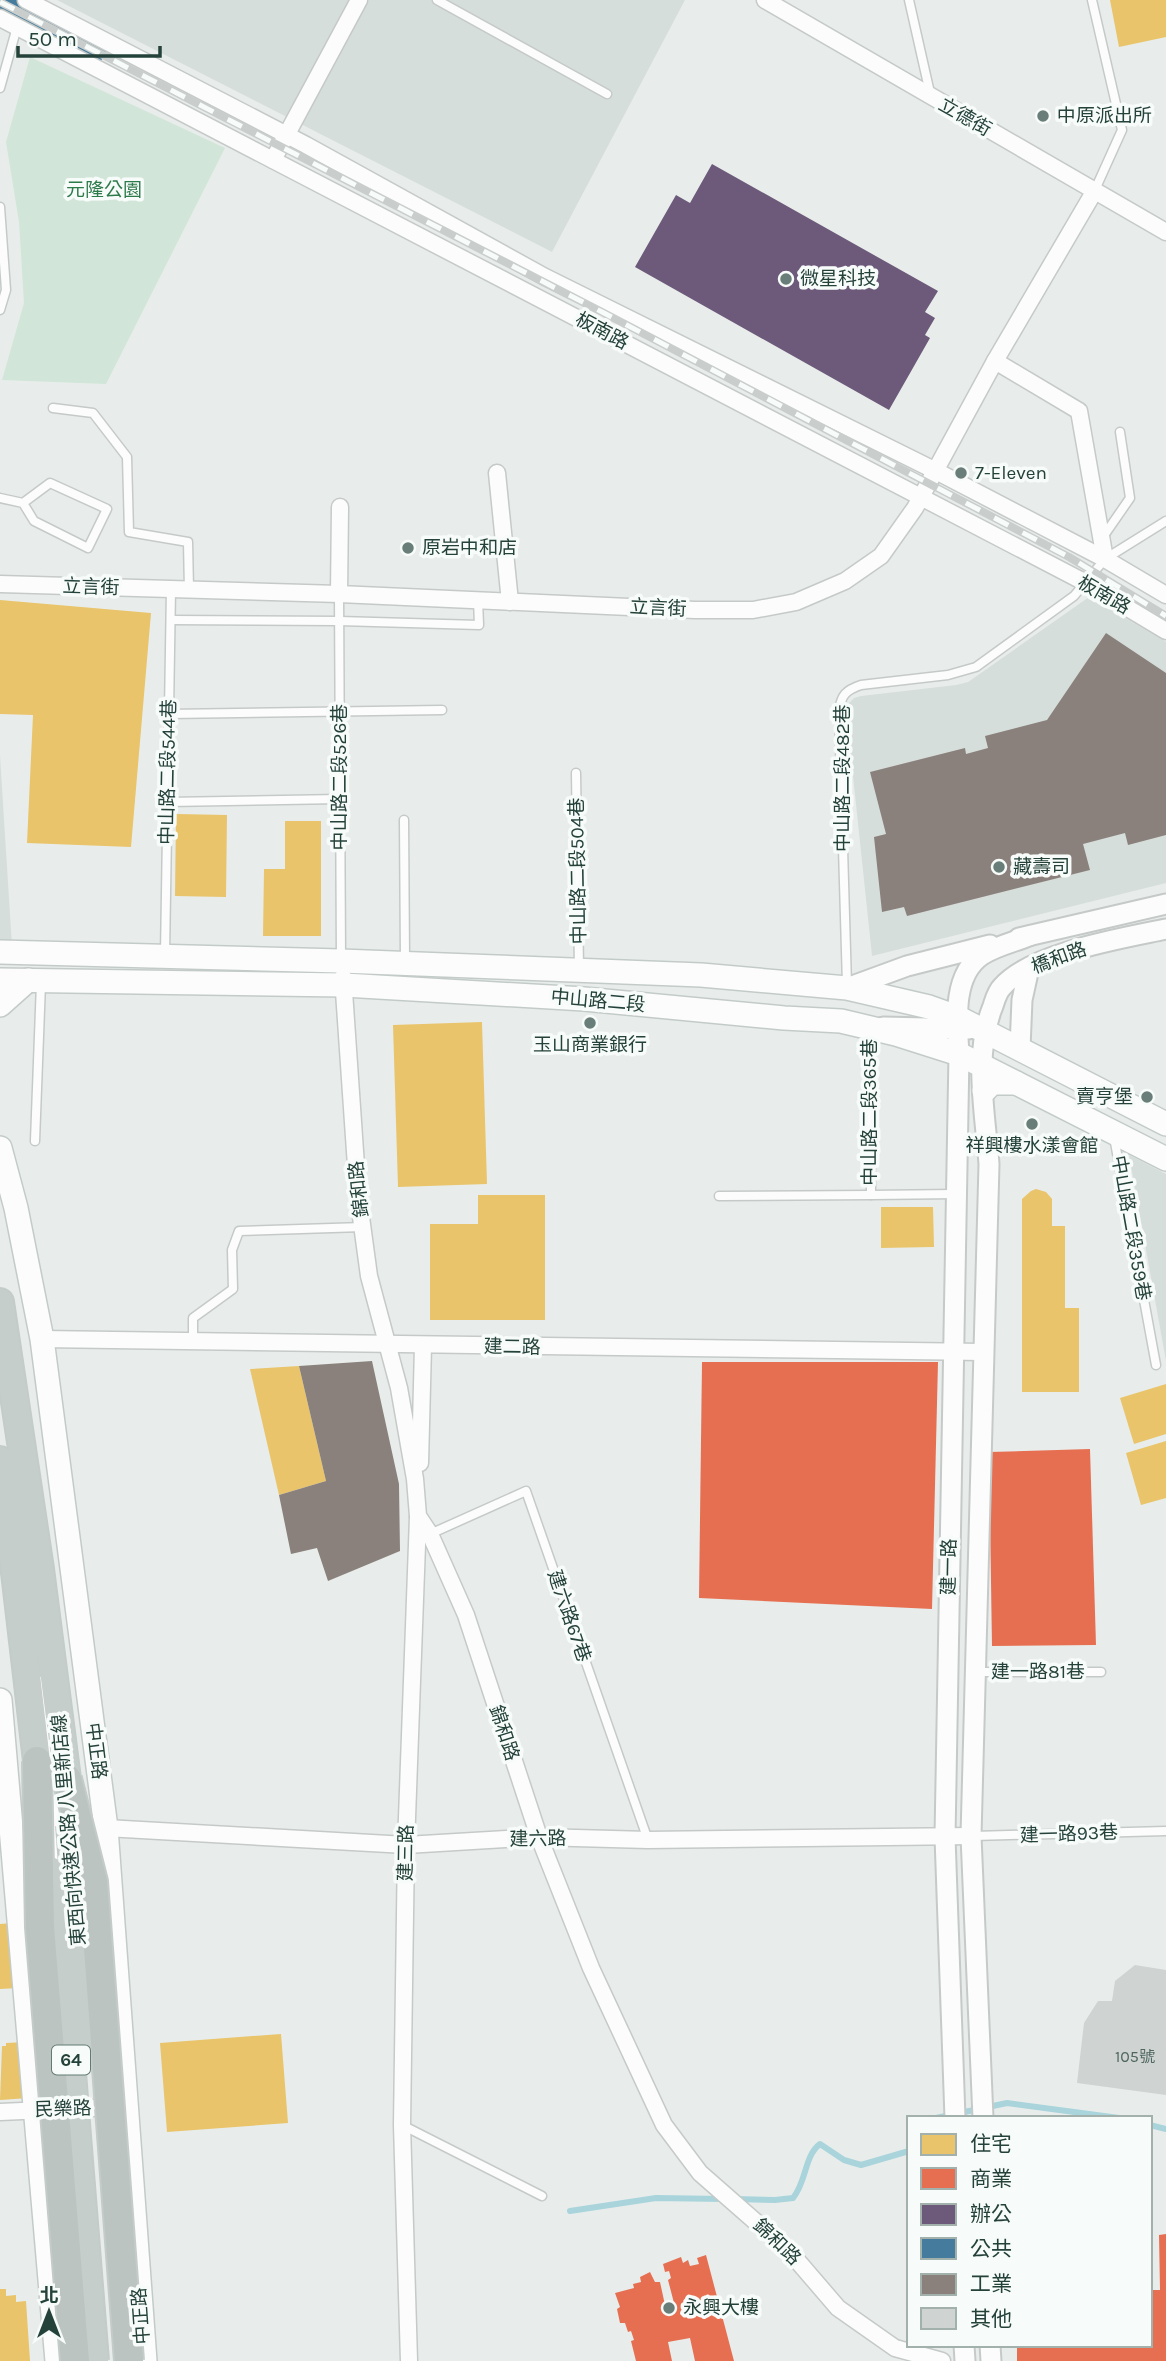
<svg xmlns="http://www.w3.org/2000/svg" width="1166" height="2361" viewBox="0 0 1166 2361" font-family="Karla,'Noto Sans TC',sans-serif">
	<rect width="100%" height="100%" fill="#e8edeb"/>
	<g fill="#d6dedb">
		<polygon points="57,0 685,0 552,252"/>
		<polygon points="1089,597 1166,642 1166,883 872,956 847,719 849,703 854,698 861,696 956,685 968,682"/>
		<polygon points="0,755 12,946 0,945"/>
		<polygon points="1129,1155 1166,1174 1166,1361"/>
	</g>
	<polygon fill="#d1e6d8" points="30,57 225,148 106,384 2,380 24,303 19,222 6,142"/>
	<g fill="#e9c46a">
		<polygon points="1110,0 1166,0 1166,37 1119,47"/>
		<polygon points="0,600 151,613 131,847 27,843 33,715 0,714"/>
		<polygon points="176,814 227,815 226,897 175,896"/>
		<polygon points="285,821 321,821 321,936 263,936 264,869 285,869"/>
		<polygon points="482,1022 487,1184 398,1187 393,1025"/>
		<polygon points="1036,1189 1046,1192 1052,1199 1052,1226 1065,1226 1065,1308 1079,1308 1079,1392 1022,1392 1022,1199 1031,1191"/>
		<polygon points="478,1195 545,1195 545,1320 430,1320 430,1224 478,1224"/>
		<polygon points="881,1207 933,1207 934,1247 881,1248"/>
		<polygon points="299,1366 326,1481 279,1495 250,1369"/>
		<polygon points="1166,1384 1166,1434 1134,1444 1120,1398"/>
		<polygon points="1166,1441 1166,1498 1141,1505 1126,1453"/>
		<polygon points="13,1923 18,1988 0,1989 0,1924"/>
		<polygon points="281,2034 288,2123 167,2132 160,2043"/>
		<polygon points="26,2042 29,2098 0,2100 2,2046 6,2046 6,2043"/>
		<polygon points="0,2289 6,2289 6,2296 16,2295 16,2302 26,2301 30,2361 0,2361"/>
	</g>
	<g fill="#e76f51">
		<polygon points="702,1362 938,1362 932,1609 699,1598"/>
		<polygon points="1090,1449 1096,1645 992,1646 989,1452"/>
		<polygon points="1166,2234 1166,2361 1017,2361 1017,2345 1150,2345 1150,2290 1160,2290 1159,2235"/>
		<polygon points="706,2255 734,2361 695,2361 690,2338 668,2342 672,2361 636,2361 631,2341 634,2340 631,2331 628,2332 625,2323 620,2323 617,2309 620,2307 615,2293 634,2288 633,2284 641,2282 640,2277 650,2272 655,2282 660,2282 665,2305 674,2303 668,2280 671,2278 669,2271 665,2272 663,2264 681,2257 683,2263 688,2260 690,2266 699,2264 697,2258"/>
	</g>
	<polygon fill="#6d597a" points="712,164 938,291 925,312 935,318 925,335 930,338 889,410 635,267 676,195 690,203"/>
	<polygon fill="#457b9d" points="0,0 34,0 112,40 101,61 0,9"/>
	<g fill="#8a817c">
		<polygon points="1106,633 1166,673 1166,835 1128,845 1125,833 1083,844 1090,870 907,916 904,907 882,912 874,837 886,834 870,772 965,748 966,754 988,748 985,736 1047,720"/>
		<polygon points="372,1361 399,1484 400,1551 328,1581 317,1548 291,1554 279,1495 326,1481 299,1366"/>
	</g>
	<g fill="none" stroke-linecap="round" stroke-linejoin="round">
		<g stroke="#a9d4db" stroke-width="6">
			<polyline points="936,2118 1007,2103 1119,2118"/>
			<polyline points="1150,2125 1166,2129"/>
			<path d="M735 2199 775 2200 793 2198C807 2181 804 2156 820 2144L844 2160 861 2165 909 2151"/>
			<polyline points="570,2211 656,2198 724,2199"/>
		</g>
	</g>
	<polygon fill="#cfd4d2" points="1135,1965 1166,1970 1166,2095 1077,2083 1084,2023 1098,2001 1112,2001 1115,1981"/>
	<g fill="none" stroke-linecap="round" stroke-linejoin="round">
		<defs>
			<g id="service">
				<polyline points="437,0 607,94"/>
				<polyline points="909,0 930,93"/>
				<polyline points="1092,0 1122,130 1094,192"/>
				<polyline points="0,88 17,27"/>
				<polyline points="0,207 6,290 0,310"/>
				<polyline points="53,408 93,413 127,457 129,532 188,542 189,590"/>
				<polyline points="0,498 23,503 34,521 88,548 107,509 50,483 23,503"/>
				<polyline points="1103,537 1130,498 1120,432"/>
				<polyline points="339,594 341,959"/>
				<polyline points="171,620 339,621 479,625 478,600"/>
				<polyline points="169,714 442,710"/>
				<polyline points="576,773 579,969"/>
				<polyline points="168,802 340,799"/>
				<polyline points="404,820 405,960"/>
				<polyline points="165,954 171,589"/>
				<path d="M847 985 839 711C841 695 846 690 861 685L948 675 976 667 1074 596 1105 559 1166 521"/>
				<polyline points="870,1031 871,1195 956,1194"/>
				<polyline points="1114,1137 1156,1365"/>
				<polyline points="35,1141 41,983"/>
				<polyline points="719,1196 871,1195"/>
				<polyline points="193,1341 193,1318 233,1289 232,1250 239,1231 363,1227"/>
				<polyline points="430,1534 526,1491 648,1840"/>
				<polyline points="974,1672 1101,1672"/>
				<polyline points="973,1836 1166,1831"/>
				<polyline points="402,2125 542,2196"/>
			</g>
			<g id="minor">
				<polyline points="26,0 306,145 545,277 936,471 1105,559 1166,595"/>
				<polyline points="765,0 1166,232"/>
				<polyline points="0,18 1086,583 1166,631"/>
				<polyline points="273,160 359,0"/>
				<polyline points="995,361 1079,411 1105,559"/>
				<polyline points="497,473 510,602"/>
				<polyline points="0,584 339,594 695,610 753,610 796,602 845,581 881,556 915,508 995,361 1094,192"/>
				<polyline points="339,594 340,507"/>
				<polyline points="343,977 358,1195 369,1276 399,1388 415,1479 418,1516 430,1534 466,1615 539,1837 591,1968 664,2125 700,2173 789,2251 838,2308 895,2348 942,2361"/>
				<polyline points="42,1339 983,1352"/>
				<polyline points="420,1463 423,1346"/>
				<polyline points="106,1828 406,1845 539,1837 648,1840 971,1836"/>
				<polyline points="66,2109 117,2107"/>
				<polyline points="0,2112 44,2110"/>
				<polyline points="409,2361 402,2125 406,1845 418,1517"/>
			</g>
			<g id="tertiary">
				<polyline points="1019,938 1166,904"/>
				<polyline points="847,988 907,966 990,945"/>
				<polyline points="883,1027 969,1029"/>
				<polyline points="1020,1048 1022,1000 1029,968"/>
				<path d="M955 2118 945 1837 959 1054C957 1022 952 975 982 955 996 946 1014 942 1029 936"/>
				<path d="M983 2118 971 1836 989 1164C985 1112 973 1055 993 1006 995 1000 997 992 1002 987 1031 953 1123 938 1166 929"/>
				<polyline points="964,2345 965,2361"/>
				<polyline points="990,2345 991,2361"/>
			</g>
			<g id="secondary">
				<polyline points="0,952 341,961 701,975 847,988 929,1007 957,1017 1166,1124"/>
				<polyline points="0,980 344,985 584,999 784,1018 841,1021 896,1034 959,1054 1166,1159"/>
				<polyline points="0,1005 28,980"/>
				<polyline points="984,1091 992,1083 1016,1083"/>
				<polyline points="0,1148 16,1208 42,1339 106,1828 145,2361"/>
				<polyline points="43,1688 60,1856"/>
				<polyline points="0,1700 57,2361"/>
			</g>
			<g id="trunk">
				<polyline points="0,1302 40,1569 67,1779"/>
				<polyline points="0,1460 7,1504 37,1761"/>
			</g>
		</defs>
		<use href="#service" stroke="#c5cac8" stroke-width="11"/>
		<use href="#minor" stroke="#c5cac8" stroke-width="19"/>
		<use href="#tertiary" stroke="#c5cac8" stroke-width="23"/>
		<use href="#secondary" stroke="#c3cbc8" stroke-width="26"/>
		<use href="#trunk" stroke="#c3ccc9" stroke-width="30"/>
		<use href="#service" stroke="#fcfcfc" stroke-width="8"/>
		<use href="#minor" stroke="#fcfcfc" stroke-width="16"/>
		<use href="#tertiary" stroke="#fcfcfc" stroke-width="19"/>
		<use href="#secondary" stroke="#fcfcfc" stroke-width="23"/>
		<use href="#trunk" stroke="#c6cecc" stroke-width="26"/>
		<defs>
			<polyline id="rail" points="0,2 604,313 1069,557 1166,616"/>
		</defs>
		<use href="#rail" stroke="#c9cdcc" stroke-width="8"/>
		<use href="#rail" stroke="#f7fbf9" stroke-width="5" stroke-dasharray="16" stroke-linecap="butt"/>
		<defs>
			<g id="trunk-bridge">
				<polyline points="70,1825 87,2049"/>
				<polyline points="50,1870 72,2073 95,2361"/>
			</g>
			<g id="motorway-bridge">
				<polyline points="37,1761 40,1927 75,2361"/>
				<polyline points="67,1779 93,1882 129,2361"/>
			</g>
		</defs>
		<use href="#trunk-bridge" stroke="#c3ccc9" stroke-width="30" stroke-linecap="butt"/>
		<use href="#motorway-bridge" stroke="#c3ccc9" stroke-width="32" stroke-linecap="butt"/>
		<use href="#trunk-bridge" stroke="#c6cecc" stroke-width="26"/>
		<use href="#motorway-bridge" stroke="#bcc4c2" stroke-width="28"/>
	</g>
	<g fill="#697e78" stroke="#f7fbf9" stroke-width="2.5">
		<circle cx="1043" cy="116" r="7"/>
		<circle cx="786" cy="279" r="7"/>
		<circle cx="961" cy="473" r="7"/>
		<circle cx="408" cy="548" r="7"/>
		<circle cx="999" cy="867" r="7"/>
		<circle cx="590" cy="1023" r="7"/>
		<circle cx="1147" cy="1097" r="7"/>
		<circle cx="1032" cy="1124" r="7"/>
		<circle cx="669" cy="2308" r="7"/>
	</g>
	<g text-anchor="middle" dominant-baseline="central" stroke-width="7" stroke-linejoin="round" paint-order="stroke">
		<g font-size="16" fill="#506761">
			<text x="1135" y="2056">105號</text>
		</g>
		<rect fill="#f7fbf9" stroke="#637a73" stroke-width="2" x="52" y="2045.5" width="38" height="29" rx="5"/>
		<g font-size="18" font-weight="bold" fill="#24423a">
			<text x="71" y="2060">64</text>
		</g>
		<g font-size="19" fill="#24423a" stroke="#f7fbf9" text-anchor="start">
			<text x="1057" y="116">中原派出所</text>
			<text x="800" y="279">微星科技</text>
			<text x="975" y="473">7-Eleven</text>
			<text x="422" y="548">原岩中和店</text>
			<text x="1013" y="867">藏壽司</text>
			<text x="590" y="1045" text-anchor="middle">玉山商業銀行</text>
			<text x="1133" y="1097" text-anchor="end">賣亨堡</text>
			<text x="1032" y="1146" text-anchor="middle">祥興樓水漾會館</text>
			<text x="683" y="2308">永興大樓</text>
		</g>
		<g font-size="19" fill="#24423a" stroke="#f7fbf9">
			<text transform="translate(965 117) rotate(30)">立德街</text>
			<text transform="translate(602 331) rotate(28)">板南路</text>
			<text transform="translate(91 587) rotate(2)">立言街</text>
			<text transform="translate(1104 595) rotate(30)">板南路</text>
			<text transform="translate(658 608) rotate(3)">立言街</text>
			<text transform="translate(168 772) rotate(-89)">中山路二段544巷</text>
			<text transform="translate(340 777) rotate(-90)">中山路二段526巷</text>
			<text transform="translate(843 778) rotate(-90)">中山路二段482巷</text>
			<text transform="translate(578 871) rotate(-91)">中山路二段504巷</text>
			<text transform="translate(1059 958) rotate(-20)">橋和路</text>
			<text transform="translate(598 1001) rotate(5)">中山路二段</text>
			<text transform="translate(870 1112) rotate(-90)">中山路二段365巷</text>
			<text transform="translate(359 1189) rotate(-96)">錦和路</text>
			<text transform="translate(1131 1228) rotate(80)">中山路二段359巷</text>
			<text transform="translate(512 1347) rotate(1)">建二路</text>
			<text transform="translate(949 1567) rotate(-89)">建一路</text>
			<text transform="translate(569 1616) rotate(71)">建六路67巷</text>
			<text x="1038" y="1672">建一路81巷</text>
			<text transform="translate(504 1733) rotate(72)">錦和路</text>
			<text transform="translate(96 1751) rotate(83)">中正路</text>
			<text transform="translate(69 1830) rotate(-95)">東西向快速公路 八里新店線</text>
			<text transform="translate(1069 1834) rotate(-2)">建一路93巷</text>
			<text transform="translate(538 1839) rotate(-1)">建六路</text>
			<text transform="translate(406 1853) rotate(-89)">建三路</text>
			<text transform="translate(63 2109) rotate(-2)">民樂路</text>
			<text transform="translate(777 2242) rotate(44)">錦和路</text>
			<text transform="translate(141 2316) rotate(-94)">中正路</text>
		</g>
		<g font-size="19" fill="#2d7a4b" stroke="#f7fbf9">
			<text x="104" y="190">元隆公園</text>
		</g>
	</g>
	<rect x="907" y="2116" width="245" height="231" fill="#f7fbf9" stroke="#a3b1ad" stroke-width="2"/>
	<rect x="921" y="2134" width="35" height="21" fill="#e9c46a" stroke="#a3b1ad" stroke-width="2"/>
	<text x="970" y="2151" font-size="21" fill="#24423a">住宅</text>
	<rect x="921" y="2168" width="35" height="21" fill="#e76f51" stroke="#a3b1ad" stroke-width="2"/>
	<text x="970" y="2186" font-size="21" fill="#24423a">商業</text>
	<rect x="921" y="2204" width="35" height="21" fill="#6d597a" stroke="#a3b1ad" stroke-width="2"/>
	<text x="970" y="2221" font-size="21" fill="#24423a">辦公</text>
	<rect x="921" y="2238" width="35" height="21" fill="#457b9d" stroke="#a3b1ad" stroke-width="2"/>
	<text x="970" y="2256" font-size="21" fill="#24423a">公共</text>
	<rect x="921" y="2274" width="35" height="21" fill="#8a817c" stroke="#a3b1ad" stroke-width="2"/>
	<text x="970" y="2291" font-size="21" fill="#24423a">工業</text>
	<rect x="921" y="2308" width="35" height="21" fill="#cfd4d2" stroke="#a3b1ad" stroke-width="2"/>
	<text x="970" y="2326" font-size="21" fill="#24423a">其他</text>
	<g transform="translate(49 2312)" stroke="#f7fbf9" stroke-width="5" paint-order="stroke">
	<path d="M0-5L12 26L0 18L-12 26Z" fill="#24423a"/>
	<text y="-10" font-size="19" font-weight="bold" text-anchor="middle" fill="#24423a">北</text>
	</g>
	<path d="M18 46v10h142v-10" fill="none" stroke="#24423a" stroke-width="3.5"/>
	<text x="28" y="46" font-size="21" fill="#24423a" stroke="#f7fbf9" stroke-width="5" paint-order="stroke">50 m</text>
</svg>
